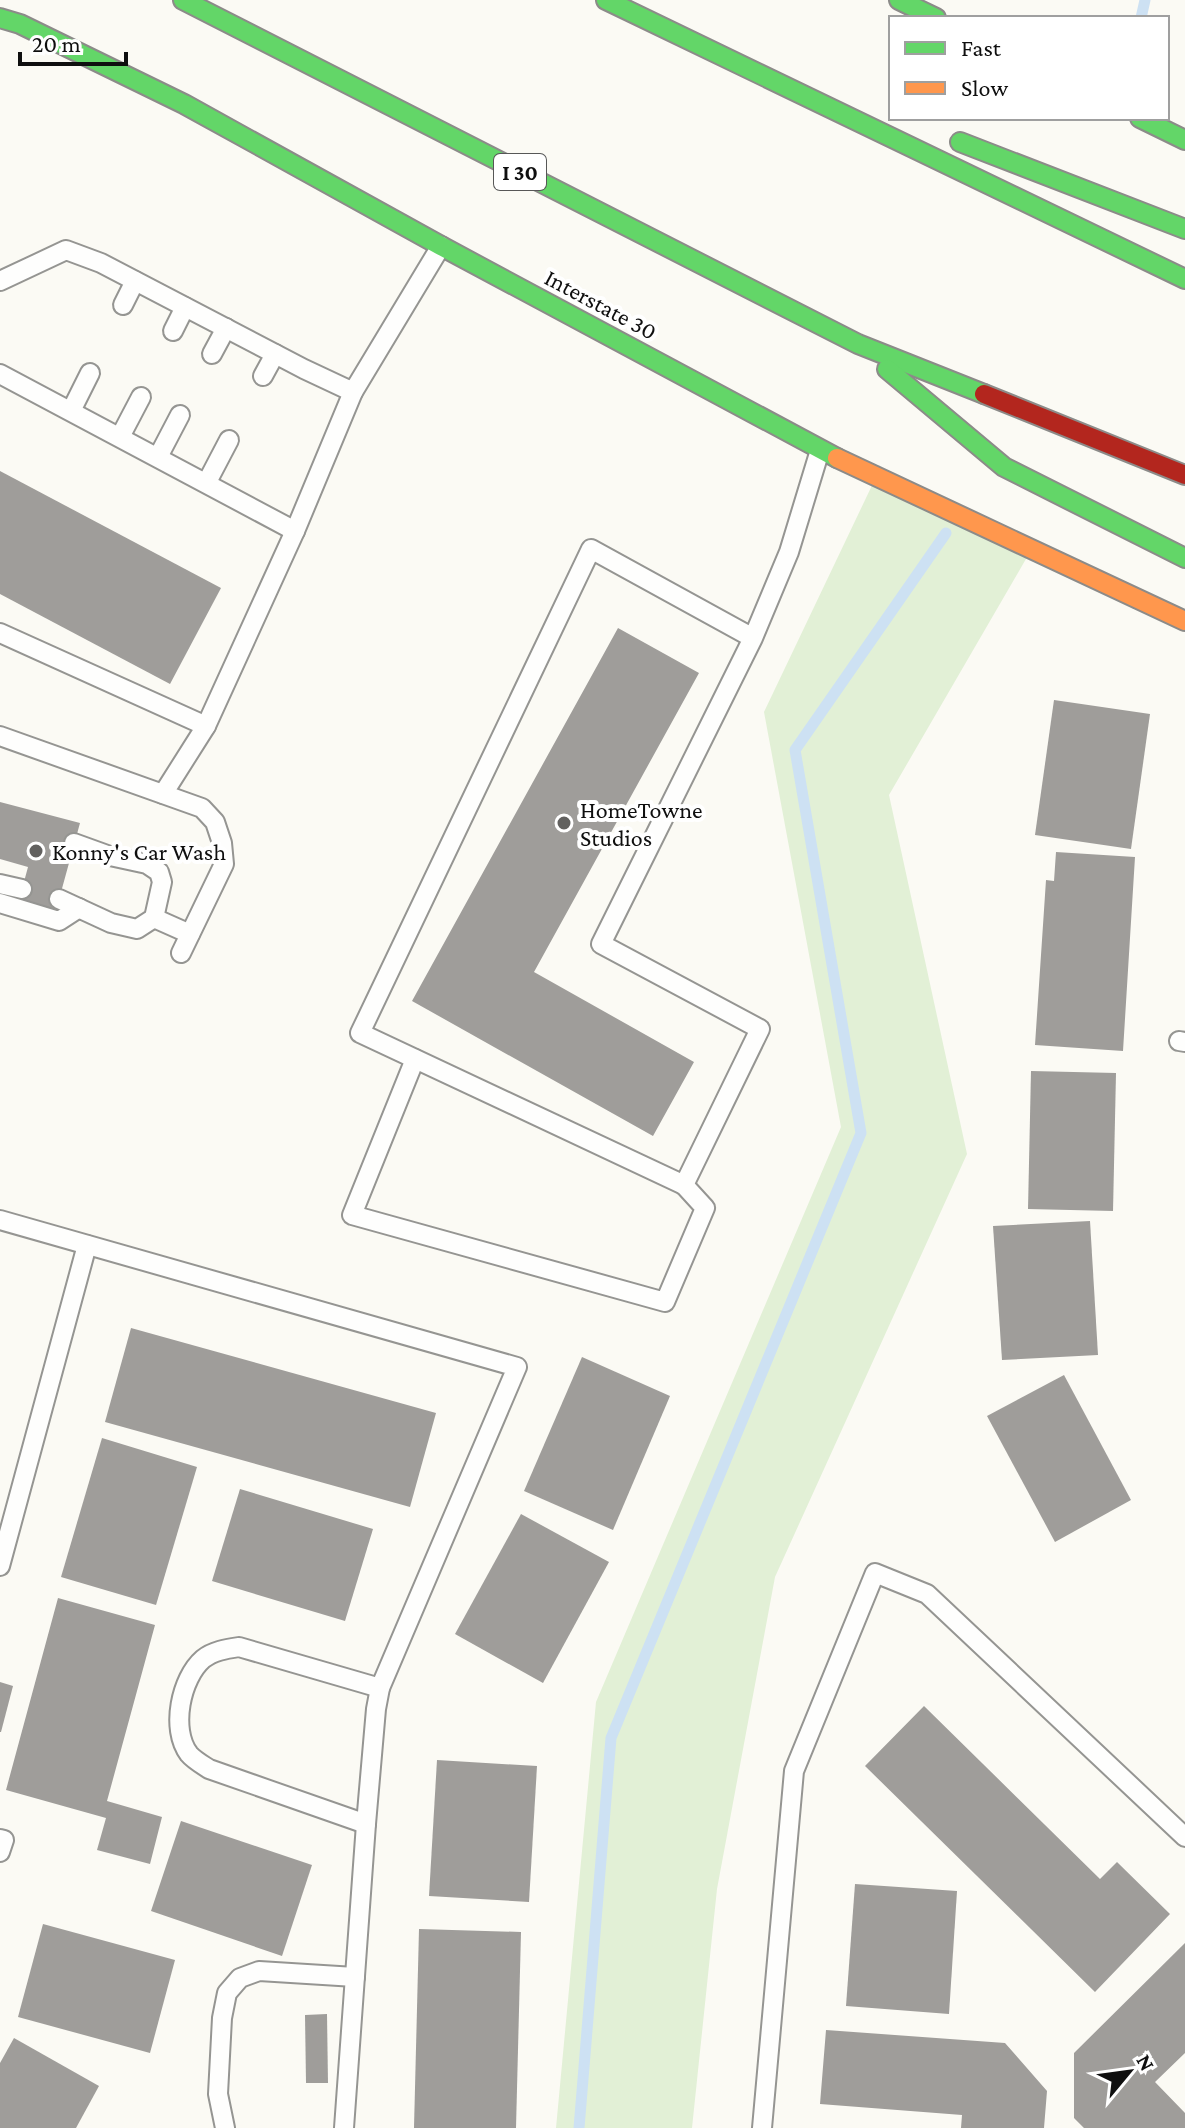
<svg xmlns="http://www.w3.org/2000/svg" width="1185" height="2128" viewBox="0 0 1185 2128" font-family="'Crimson Pro',serif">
	<rect width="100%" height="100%" fill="#fbfaf4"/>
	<polygon fill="#e2f0d6" points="876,477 1030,552 889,795 967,1154 775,1577 717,1889 692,2128 556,2128 596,1702 841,1127 764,712"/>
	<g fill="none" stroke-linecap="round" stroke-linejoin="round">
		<g stroke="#cde1f3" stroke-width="11">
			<polyline points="1141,18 1145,0"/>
			<polyline points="579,2128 611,1738 861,1133 795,750 946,533"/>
		</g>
	</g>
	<g fill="#9f9d9a">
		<polygon points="0,471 221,588 170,684 0,594"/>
		<polygon points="618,628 699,673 534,972 694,1062 653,1136 412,1001"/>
		<polygon points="1054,700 1150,714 1131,849 1035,835"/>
		<polygon points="0,802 80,823 55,914 18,904 28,867 0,859"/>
		<polygon points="1056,852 1135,857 1123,1051 1035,1045 1046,880 1054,881"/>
		<polygon points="1031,1071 1116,1073 1113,1211 1028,1209"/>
		<polygon points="1090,1221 1098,1355 1002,1360 993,1226"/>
		<polygon points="131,1328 436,1413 410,1507 105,1422"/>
		<polygon points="582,1357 670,1396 613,1530 524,1491"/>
		<polygon points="1064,1375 1131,1500 1055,1542 987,1416"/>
		<polygon points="102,1438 197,1467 156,1605 61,1577"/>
		<polygon points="240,1489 373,1529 345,1621 212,1581"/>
		<polygon points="521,1514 609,1562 543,1683 455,1634"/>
		<polygon points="58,1598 155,1625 107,1801 162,1817 150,1864 97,1850 106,1818 6,1790"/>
		<polygon points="0,1682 13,1686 1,1732 0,1732"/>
		<polygon points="924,1706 1100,1879 1117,1862 1170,1914 1095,1992 865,1766"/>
		<polygon points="437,1760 537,1766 529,1902 429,1896"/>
		<polygon points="181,1821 312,1865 282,1956 151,1911"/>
		<polygon points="855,1884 957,1891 949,2014 846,2006"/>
		<polygon points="43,1924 175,1960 150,2053 18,2017"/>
		<polygon points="419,1929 521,1932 516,2128 414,2128"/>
		<polygon points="1185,1943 1185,2053 1155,2082 1185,2113 1185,2128 1084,2128 1074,2118 1074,2053"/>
		<polygon points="327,2014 328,2083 306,2083 305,2015"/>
		<polygon points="826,2030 1005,2043 1047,2091 1044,2128 961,2128 962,2115 820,2104"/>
		<polygon points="14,2038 99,2086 76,2128 0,2128 0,2063"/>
	</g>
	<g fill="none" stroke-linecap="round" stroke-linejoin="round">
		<defs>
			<g id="lane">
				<polyline points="0,281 66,250 101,263 304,369 353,392 441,246"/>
				<polyline points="123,305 135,281"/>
				<polyline points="173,331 185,307"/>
				<polyline points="212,354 226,328"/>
				<polyline points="0,374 295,531"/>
				<polyline points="263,376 275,354"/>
				<polyline points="71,411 90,373"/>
				<polyline points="120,437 141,397"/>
				<polyline points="158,457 180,415"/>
				<polyline points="207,482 229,440"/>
				<polyline points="0,633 206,726"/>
				<polyline points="753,638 591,549 360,1033 684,1185 760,1029 601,944 753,638 789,552 820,450"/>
				<polyline points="0,736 202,808 215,822 222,843 224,864 181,953"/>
				<polyline points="163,794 206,726 295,531 353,392"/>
				<polyline points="0,884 22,889"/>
				<polyline points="59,899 111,923 137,929 154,918 162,882 159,872 147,864 110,856 74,843"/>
				<polyline points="0,903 59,921 79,908"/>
				<polyline points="154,918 190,934"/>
				<polyline points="1179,1041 1185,1042"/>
				<polyline points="415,1059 352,1215 665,1302 705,1208 684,1185"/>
				<polyline points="0,1220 517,1367 380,1688 376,1709 366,1824 344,2128"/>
				<polyline points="0,1566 87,1245"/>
				<path d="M366 1824 209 1769C203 1765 194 1760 189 1754 170 1729 181 1678 203 1659 213 1651 226 1649 239 1647L380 1688"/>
				<polyline points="0,1839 4,1840 0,1852"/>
				<polyline points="225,2128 218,2094 222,2018 227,1993 240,1978 259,1971 355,1977"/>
				<polyline points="762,2128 794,1771 875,1573 927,1594 1185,1837"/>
			</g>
			<g id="fast">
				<polyline points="183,0 858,344 984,394"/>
				<polyline points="606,0 1185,279"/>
				<polyline points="899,0 936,18"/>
				<polyline points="0,18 20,24 184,104 441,246 837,458"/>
				<polyline points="1140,118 1185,140"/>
				<polyline points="960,142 1185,229"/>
				<polyline points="887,369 1004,467 1185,558"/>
			</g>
			<polyline id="slow" points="837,458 1185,621"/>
			<polyline id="jam" points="984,394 1185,475"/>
		</defs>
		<use href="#lane" stroke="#959592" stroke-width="22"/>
		<use href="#fast" stroke="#8c8b89" stroke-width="22"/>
		<use href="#slow" stroke="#8c8b89" stroke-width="22"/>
		<use href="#jam" stroke="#8c8b89" stroke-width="22"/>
		<use href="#lane" stroke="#fefefd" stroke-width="18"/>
		<use href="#fast" stroke="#63d668" stroke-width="18"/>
		<use href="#slow" stroke="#ff974d" stroke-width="18"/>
		<use href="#jam" stroke="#b3261e" stroke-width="18"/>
	</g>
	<g fill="#62615f" stroke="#fff" stroke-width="3">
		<circle cx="564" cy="823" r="8"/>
		<circle cx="36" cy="851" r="8"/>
	</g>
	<g text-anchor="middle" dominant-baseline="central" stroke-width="8" stroke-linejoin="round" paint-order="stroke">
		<rect fill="#fff" stroke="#575757" stroke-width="2" x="494" y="154" width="52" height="36" rx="6"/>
		<g font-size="22" font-weight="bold" fill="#0f0f0f">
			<text x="520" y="172">I 30</text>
		</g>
		<g font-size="24" fill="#0f0f0f" stroke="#fff">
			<text transform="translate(601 304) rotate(28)">Interstate 30</text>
		</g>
		<g font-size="24" fill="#0f0f0f" stroke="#fff" text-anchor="start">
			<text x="580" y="809">HomeTowne<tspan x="580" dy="28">Studios</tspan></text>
			<text x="52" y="851">Konny's Car Wash</text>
		</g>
	</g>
	<rect x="889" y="16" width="280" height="104" fill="#ffffff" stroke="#9f9f9f" stroke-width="2"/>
	<rect x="905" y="42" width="40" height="12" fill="#63d668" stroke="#9f9f9f" stroke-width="2"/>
	<text x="961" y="56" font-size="24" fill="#0f0f0f">Fast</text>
	<rect x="905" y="82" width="40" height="12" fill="#ff974d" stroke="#9f9f9f" stroke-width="2"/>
	<text x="961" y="96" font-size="24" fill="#0f0f0f">Slow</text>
	<g transform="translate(1129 2072) rotate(61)" stroke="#ffffff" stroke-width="6" paint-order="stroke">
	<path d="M0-6L14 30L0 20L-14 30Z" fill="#0f0f0f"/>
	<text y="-12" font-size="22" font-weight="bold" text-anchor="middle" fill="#0f0f0f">N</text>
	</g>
	<path d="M20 52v12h106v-12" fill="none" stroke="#0f0f0f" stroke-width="4"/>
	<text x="32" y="52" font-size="24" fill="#0f0f0f" stroke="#ffffff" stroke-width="6" paint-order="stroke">20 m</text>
</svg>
